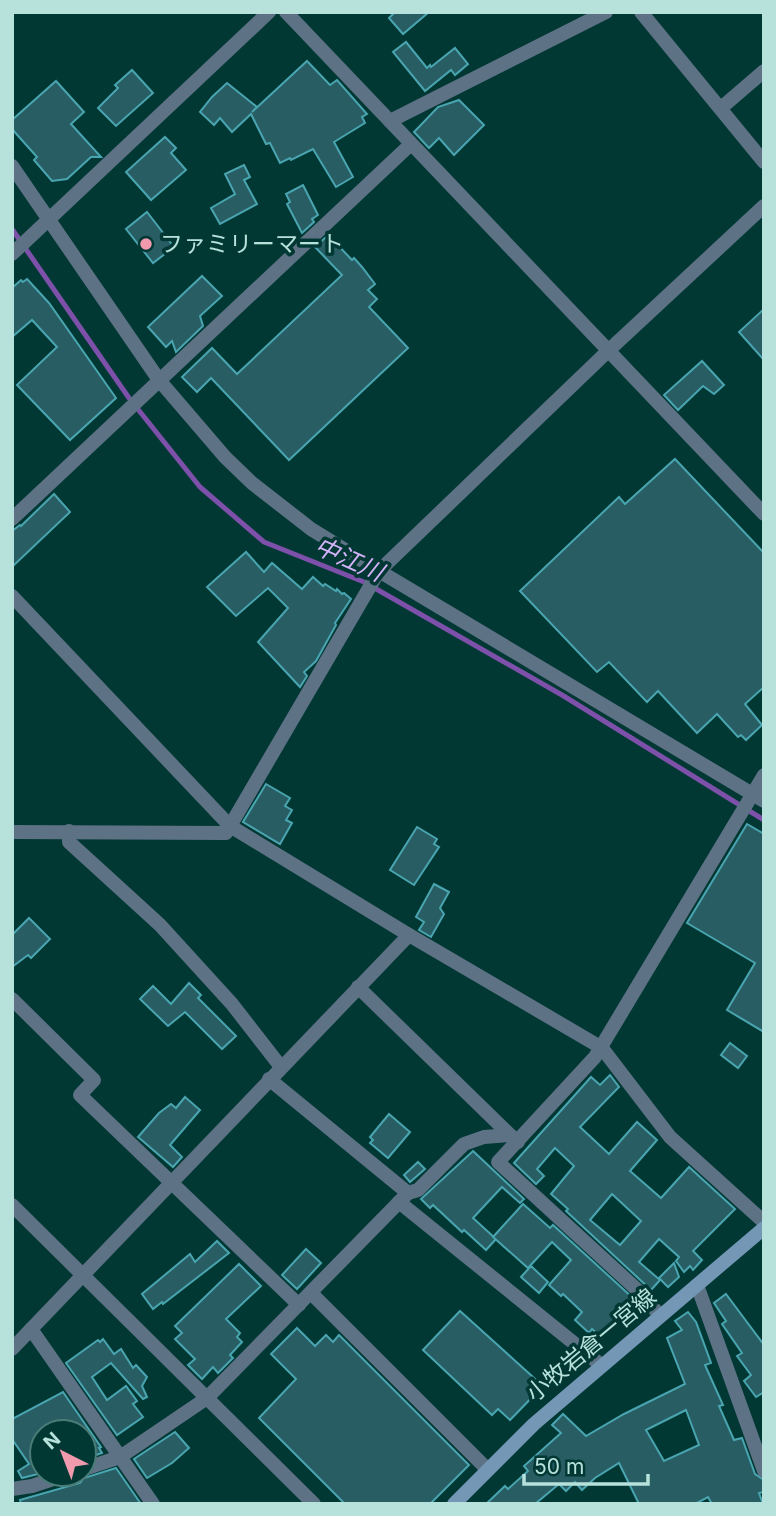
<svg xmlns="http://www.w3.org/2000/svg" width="776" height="1516" viewBox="0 0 776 1516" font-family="Inter,'Noto Sans JP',sans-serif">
	<rect width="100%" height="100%" fill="#023834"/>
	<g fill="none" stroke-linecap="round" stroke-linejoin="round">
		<polyline stroke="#7d50a9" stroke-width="5" points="12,229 129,398 200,487 264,542 364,582 562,695 764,820"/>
	</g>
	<g fill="#285d63" stroke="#49a5b0" stroke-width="2" fill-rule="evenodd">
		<polygon points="395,12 429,12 403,34 389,18"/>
		<polygon points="406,42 427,68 430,65 431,67 455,48 468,64 455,75 451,70 425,91 393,52"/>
		<polygon points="307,61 330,85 337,80 367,114 362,117 365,123 334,142 353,177 336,187 313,149 291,160 290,158 280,163 270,143 266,144 251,114 232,132 220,118 214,125 200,112 212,97 227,83 257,107 252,112"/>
		<polygon points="132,70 153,93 116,126 98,108 118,88 115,85"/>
		<polygon points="56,81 84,112 71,124 101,157 91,157 67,179 52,181 34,160 37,157 12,129 12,120"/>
		<polygon points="459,100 484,125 454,155 439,138 429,148 414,132 438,107"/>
		<polygon points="165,137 176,148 171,153 186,170 151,200 126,172"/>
		<polygon points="244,165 250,177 244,180 257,204 220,224 211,208 235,194 225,174"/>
		<polygon points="303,185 318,215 312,219 314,222 302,233 287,204 290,202 286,194"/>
		<polygon points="147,212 174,247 153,263 126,229"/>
		<polygon points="326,237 330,244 333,240 352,260 354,258 362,267 375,284 368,290 377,299 369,307 408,348 289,460 211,378 197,392 182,377 212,348 237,374 342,275 315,247"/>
		<polygon points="202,276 222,296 200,316 203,326 176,352 172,341 166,347 148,327"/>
		<polygon points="27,279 49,303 116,398 70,440 17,385 57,347 32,320 12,337 12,288 21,280 23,282"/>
		<polygon points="764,309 764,360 739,332"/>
		<polygon points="702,361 724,385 714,394 703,386 678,410 664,395"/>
		<polygon points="675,459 764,553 764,687 745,704 762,725 746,740 741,735 738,737 717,714 697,733 658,691 647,702 609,662 597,672 520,591 619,497 625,504"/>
		<polygon points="54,494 70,512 12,567 12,531 20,525 21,526"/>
		<polygon points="246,552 264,572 272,563 302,589 313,577 323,586 325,584 336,591 337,589 342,594 344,593 351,599 335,623 336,625 316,661 304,672 307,676 300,687 258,642 288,608 268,588 236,616 207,587"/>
		<polygon points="266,784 290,798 285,806 292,810 286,820 292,823 280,844 243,822"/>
		<polygon points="747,824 764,834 764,1032 727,1010 755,963 687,923"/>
		<polygon points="417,827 437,839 434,844 439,847 414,885 390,870"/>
		<polygon points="434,884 449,892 440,908 444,914 431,937 419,930 424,922 416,917"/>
		<polygon points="29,918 50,939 31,958 28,955 12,967 12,935"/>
		<polygon points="189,983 201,995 198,998 236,1036 222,1049 185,1012 168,1026 140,999 153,986 171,1004"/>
		<polygon points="730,1043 747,1056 738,1068 721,1055"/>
		<path d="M610 1075 619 1087 580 1127 609 1154 637 1122 657 1140 630 1171 661 1198 689 1167 735 1209 693 1251 702 1260 693 1270 690 1266 684 1272 676 1261 679 1257 659 1239 639 1262 660 1280 651 1290 566 1211 568 1209 551 1194 574 1166 555 1148 537 1169 544 1176 536 1184 514 1163 591 1077 600 1085ZM612 1194 641 1221 620 1245 590 1220Z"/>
		<polygon points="185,1097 200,1110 170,1145 182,1157 173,1167 138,1137 159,1113 171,1104 176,1108"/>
		<polygon points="389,1114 410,1132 388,1158 370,1143 373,1140 370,1137"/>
		<polygon points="473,1151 524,1199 520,1203 502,1187 473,1218 496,1239 486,1250 464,1230 462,1232 433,1205 430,1208 421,1199"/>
		<polygon points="418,1162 425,1169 410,1182 404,1175"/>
		<polygon points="523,1204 550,1228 553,1225 634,1299 600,1336 592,1329 589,1333 575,1320 582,1312 563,1294 561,1296 549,1285 571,1260 552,1242 528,1268 493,1237"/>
		<polygon points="217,1241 229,1253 163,1304 162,1302 153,1309 142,1294 190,1254 195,1262"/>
		<polygon points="306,1249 321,1263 297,1289 282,1275"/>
		<polygon points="674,1263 679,1277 668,1287 659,1278"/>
		<polygon points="239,1264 261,1286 226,1319 240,1333 237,1337 242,1342 230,1355 233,1358 218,1373 213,1367 202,1379 188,1365 195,1359 175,1339 182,1333 175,1326"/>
		<polygon points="531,1266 548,1282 539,1293 521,1277"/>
		<polygon points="726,1294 764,1345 764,1392 756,1397 744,1381 751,1375 737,1356 742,1353 722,1324 726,1321 714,1303"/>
		<polygon points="460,1311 543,1386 510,1420 498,1409 492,1415 423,1350"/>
		<path d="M688 1312 696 1322 711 1363 705 1365 723 1405 719 1406 734 1440 742 1438 755 1474 764 1480V1492L759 1493 763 1504H712L708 1497 695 1504H639L619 1463 595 1478 582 1490 575 1482 566 1491 559 1484 535 1504H486L505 1486 508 1489 528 1471 524 1466 561 1433 552 1425 563 1414 586 1436 624 1414 685 1384 667 1338 682 1330 675 1321ZM686 1410 699 1445 664 1461 646 1430Z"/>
		<polygon points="297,1328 315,1346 326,1335 333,1342 339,1335 469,1465 430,1504 345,1504 259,1418 296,1379 271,1354"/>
		<polygon points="103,1339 114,1354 121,1349 133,1368 136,1365 147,1377 142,1386 147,1397 143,1399 111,1363 92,1377 107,1400 126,1386 137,1401 133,1404 143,1417 117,1435 66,1363 98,1340 100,1342"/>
		<polygon points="63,1392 101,1447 99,1448 102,1453 84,1459 84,1432 68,1432 65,1426 53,1432 42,1432 42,1473 22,1478 18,1471 29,1464 12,1439 12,1419"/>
		<polygon points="175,1432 189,1448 172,1463 147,1478 134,1459"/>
		<polygon points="116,1468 141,1504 21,1504 20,1500 80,1483 84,1478"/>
	</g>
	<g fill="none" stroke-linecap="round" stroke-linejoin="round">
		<g stroke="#5d7285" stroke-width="14">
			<polyline points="286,12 764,514"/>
			<polyline points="641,12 764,162"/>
			<polyline points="721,108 764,71"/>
			<polyline points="390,121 606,12"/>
			<polyline points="12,519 411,144"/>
			<polyline points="12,596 230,826 409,935 602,1048 670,1137 764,1222"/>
			<polyline points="69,831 69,842 160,925 232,1004 281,1067"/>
			<polyline points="12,832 226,833 379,571 608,351 764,206"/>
			<polyline points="358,987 510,1135"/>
			<polyline points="12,999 94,1080 80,1095 299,1305"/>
			<polyline points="269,1079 408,1193"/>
			<polyline points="399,1202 601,1365"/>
			<polyline points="12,1205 314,1504"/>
			<polyline points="697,1285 764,1471"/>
			<polyline points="311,1293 487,1469"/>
			<polyline points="660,1316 644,1296 498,1162 595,1057 764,775"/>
			<polyline points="31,1329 153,1504"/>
			<polyline points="12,1349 409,935"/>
			<polyline points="84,1469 120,1457 207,1398 408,1193 418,1190 464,1144 484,1137 510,1135 518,1142"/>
			<polyline points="12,1489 32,1486 68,1474"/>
		</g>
		<g stroke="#5d7285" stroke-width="14">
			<polyline points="12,166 159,380 225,457 252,483 311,529 379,571 764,801"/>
			<polyline points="12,254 269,12"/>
		</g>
		<polyline stroke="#7497b6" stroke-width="14" points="454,1504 534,1424 764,1228"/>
	</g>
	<circle fill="#f29aad" stroke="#023834" stroke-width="2.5" cx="146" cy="244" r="7"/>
	<g text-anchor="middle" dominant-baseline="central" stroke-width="7" stroke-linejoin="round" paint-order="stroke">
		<g font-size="23" fill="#b7e1db" stroke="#023834" text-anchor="start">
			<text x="160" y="244">ファミリーマート</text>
		</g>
		<g font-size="23" fill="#b7e1db" stroke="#023834">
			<text transform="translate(591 1345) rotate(-40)">小牧岩倉一宮線</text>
		</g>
		<g font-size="24" font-style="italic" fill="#d4b3f9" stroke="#023834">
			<text transform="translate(349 559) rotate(24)">中江川</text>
		</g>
	</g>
	<rect width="776" height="1516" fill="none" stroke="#b7e1db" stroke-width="28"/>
	<g transform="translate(63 1453) rotate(318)"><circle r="33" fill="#023834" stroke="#4a7c77" stroke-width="2"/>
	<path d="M0-5L12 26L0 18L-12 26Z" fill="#f29aad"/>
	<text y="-10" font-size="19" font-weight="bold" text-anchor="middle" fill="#b7e1db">N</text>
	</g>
	<path d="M524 1474v10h124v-10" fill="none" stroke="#b7e1db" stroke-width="3.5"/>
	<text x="534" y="1474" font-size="21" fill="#b7e1db" stroke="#023834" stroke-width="5" paint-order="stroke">50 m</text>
</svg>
